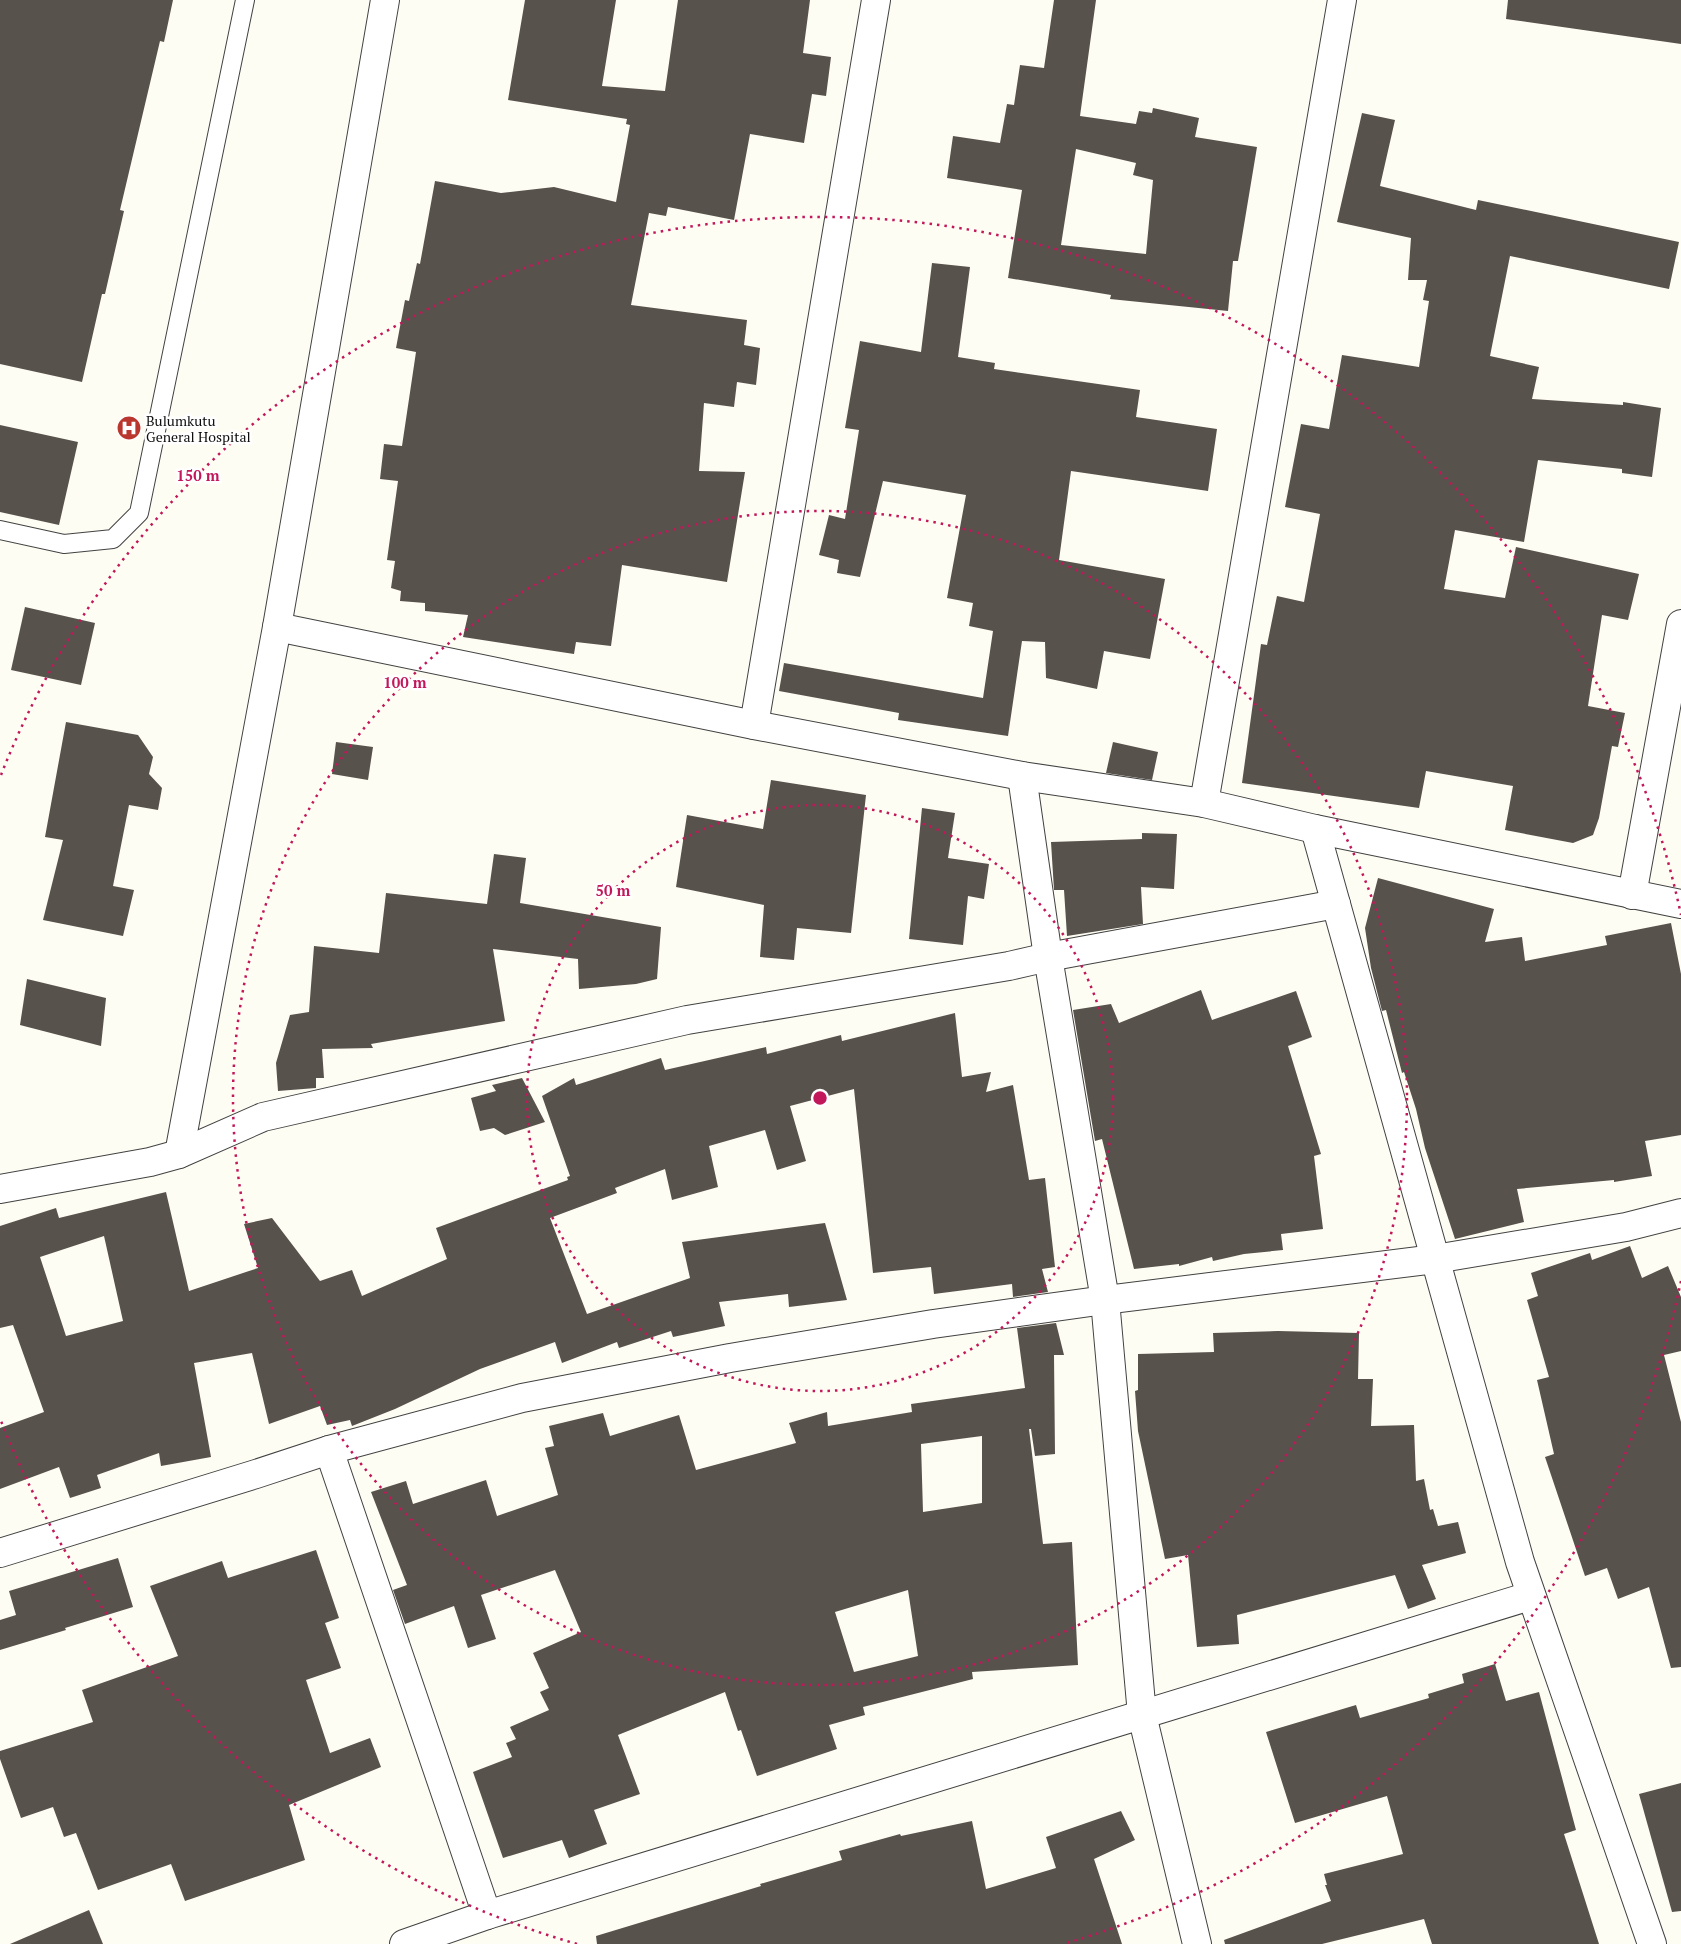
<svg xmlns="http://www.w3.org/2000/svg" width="1681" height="1944" viewBox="0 0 1681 1944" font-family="'PT Serif',serif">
	<rect width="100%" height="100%" fill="#fefdf3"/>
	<g fill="#58524c" fill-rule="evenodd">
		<polygon points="0,0 173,0 164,42 160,41 120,210 124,211 105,294 102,294 82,382 0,364"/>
		<polygon points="525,0 616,0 602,86 665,91 678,0 810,0 803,53 831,57 826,96 812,94 804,143 750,134 734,220 668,207 666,216 649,213 631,305 747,320 744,345 760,348 756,385 737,382 734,407 704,403 699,471 745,472 727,582 622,565 611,646 576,642 574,654 463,637 468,615 425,611 425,603 400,601 401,591 391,588 395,561 387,560 398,481 380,479 384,444 402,446 416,352 396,348 405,300 409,301 417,263 420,264 435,181 501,193 554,187 616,202 630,125 626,124 627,119 508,100"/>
		<path d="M1054 0H1096L1080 116 1136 124 1139 111 1152 113 1153 108 1199 118 1195 137 1257 147 1238 261H1233L1228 311 1110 299 1111 295 1008 278 1022 190 947 178 953 136 1000 143 1007 104 1014 105 1020 65 1044 68ZM1076 149 1136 163 1133 175 1153 180 1146 254 1061 245Z"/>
		<polygon points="1508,0 1681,0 1681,44 1506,19"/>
		<polygon points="1362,113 1395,120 1380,186 1476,210 1478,200 1679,242 1669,289 1510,256 1490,356 1539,367 1532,399 1623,405 1623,402 1661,408 1652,477 1622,473 1622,469 1538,460 1524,542 1455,530 1444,589 1505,598 1516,547 1639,574 1628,620 1602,615 1588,706 1625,713 1618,747 1612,746 1599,818 1593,835 1573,843 1505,830 1513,786 1426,771 1419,808 1242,783 1261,644 1267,645 1277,596 1304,602 1320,514 1285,507 1301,424 1329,429 1342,355 1419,367 1429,301 1423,300 1427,280 1408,280 1411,238 1337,222"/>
		<polygon points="932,263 970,267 958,357 995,363 994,369 1140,390 1136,417 1217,429 1208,491 1071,471 1059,560 1165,579 1150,659 1104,651 1097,689 1046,678 1045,642 1022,641 1008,736 898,720 899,713 779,691 784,663 983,698 993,631 969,626 973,603 947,598 966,495 883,481 860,577 837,573 839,560 819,555 829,515 845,519 859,430 845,428 860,341 921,352"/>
		<polygon points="0,425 78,442 59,525 0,512"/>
		<polygon points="25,607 95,623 81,685 11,670"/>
		<polygon points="66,722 138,735 153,757 149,774 162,788 158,810 129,805 113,886 134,890 123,936 43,920 63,840 45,837"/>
		<polygon points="336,742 373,747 368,780 332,774"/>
		<polygon points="1113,742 1158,752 1152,780 1106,773"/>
		<polygon points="771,780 866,795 851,933 797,928 794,960 760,957 764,905 676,887 687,815 763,829"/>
		<polygon points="922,808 955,813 948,858 989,864 984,899 968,896 963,945 909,939"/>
		<polygon points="1142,833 1177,834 1174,889 1141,887 1143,924 1067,936 1064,890 1054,890 1051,842 1142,839"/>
		<polygon points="494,854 526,858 520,903 661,927 657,979 636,984 579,989 578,959 493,949 505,1021 371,1044 373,1048 322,1049 324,1078 316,1078 316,1088 278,1091 276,1063 290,1015 309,1012 314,946 379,953 386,893 487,904"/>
		<polygon points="1378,878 1494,909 1485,942 1522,937 1525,961 1607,945 1605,936 1671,923 1681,974 1681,1135 1645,1141 1652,1176 1614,1182 1614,1180 1517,1189 1524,1222 1455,1239 1425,1148 1416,1109 1404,1072 1402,1073 1386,1010 1382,1011 1371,968 1365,928"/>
		<polygon points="27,979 106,998 101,1046 20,1025"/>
		<polygon points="1201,990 1212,1020 1296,991 1312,1037 1288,1046 1321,1154 1314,1156 1323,1229 1281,1234 1283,1250 1244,1254 1213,1261 1212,1257 1179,1266 1179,1264 1134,1269 1102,1139 1095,1141 1073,1010 1111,1004 1119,1023"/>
		<path d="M955 1013 962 1077 991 1072 986 1092 1013 1085 1029 1180 1045 1178 1055 1267 1042 1269 1048 1292 1013 1297 1012 1284 934 1294 931 1267 873 1273 854 1089 790 1106 806 1161 777 1170 765 1130 709 1146 718 1187 672 1200 665 1169 615 1188 617 1193 550 1218 587 1314 690 1278 682 1242 825 1223 847 1300 789 1307 788 1294 719 1302 725 1326 673 1337 671 1331 619 1348 617 1342 562 1363 555 1342 480 1369 395 1409 352 1426 350 1420 327 1425 320 1406 269 1424 252 1353 194 1363 211 1457 161 1466 159 1453 97 1475 101 1488 70 1498 59 1467 0 1489V1428L44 1412 13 1325 0 1328V1226L56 1208 59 1218 166 1192 189 1291 258 1268 244 1224 272 1218 320 1281 352 1270 362 1296 447 1259 436 1228 568 1180 567 1177 570 1176 542 1096 574 1078 576 1085 661 1058 665 1070 766 1047 767 1054 841 1035 842 1041ZM104 1236 123 1321 66 1336 40 1257Z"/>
		<polygon points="522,1078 545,1122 505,1135 494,1128 480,1131 471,1098 496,1091 492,1085"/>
		<polygon points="1630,1246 1642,1278 1668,1266 1681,1297 1681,1351 1664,1355 1681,1422 1681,1667 1671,1668 1649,1587 1618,1599 1607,1568 1585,1576 1545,1457 1554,1454 1537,1380 1549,1377 1527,1300 1538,1296 1531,1273 1590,1253 1592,1260"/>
		<path d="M1056 1323 1064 1355H1054L1055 1454 1035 1456 1031 1429H1029L1043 1544 1072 1542 1078 1665 972 1672 973 1679 863 1707 865 1715 829 1725 837 1749 757 1776 741 1730 738 1731 725 1692 618 1735 640 1794 594 1810 607 1844 569 1858 562 1840 503 1858 473 1772 512 1757 506 1743 516 1739 510 1727 549 1710 540 1692 549 1688 533 1653 581 1632 555 1570 481 1595 496 1639 468 1648 454 1606 405 1624 393 1590 407 1585 371 1492 406 1481 413 1504 486 1480 497 1516 558 1495 545 1448 554 1446 549 1426 603 1413 610 1436 679 1415 696 1470 796 1443 789 1423 827 1412 828 1426 912 1412 911 1404 1025 1388 1017 1328ZM982 1436V1503L923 1512 921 1444ZM908 1590 918 1656 854 1672 835 1612Z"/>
		<polygon points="1278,1331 1359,1333 1358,1379 1373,1379 1371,1426 1414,1425 1416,1481 1424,1479 1430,1510 1433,1509 1438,1526 1458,1522 1466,1553 1422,1565 1436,1599 1408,1609 1395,1575 1237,1615 1239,1644 1197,1647 1188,1555 1165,1559 1138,1431 1135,1391 1138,1390 1138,1354 1214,1352 1213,1333"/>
		<polygon points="316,1550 339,1618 325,1623 341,1668 306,1680 330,1753 370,1738 381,1767 289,1805 305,1860 185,1901 171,1864 98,1890 76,1833 64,1837 53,1807 21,1818 0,1759 0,1751 93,1722 82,1690 178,1656 150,1586 222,1561 228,1578"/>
		<polygon points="118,1558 133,1607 65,1628 66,1630 0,1650 0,1620 16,1615 9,1591"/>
		<polygon points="1495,1664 1506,1701 1539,1692 1576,1830 1564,1834 1599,1944 1432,1944 1424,1919 1322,1944 1225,1944 1224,1940 1331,1901 1325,1885 1327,1885 1324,1874 1403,1854 1387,1796 1295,1823 1266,1732 1356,1705 1360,1718 1429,1698 1428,1694 1464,1683 1462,1674"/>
		<polygon points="1681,1783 1681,1911 1672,1912 1639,1794"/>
		<polygon points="1121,1811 1135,1840 1094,1859 1122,1944 597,1944 596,1936 761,1886 760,1884 842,1860 839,1851 900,1834 901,1836 972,1821 986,1889 1056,1868 1046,1837"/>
		<polygon points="89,1910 103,1944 10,1944"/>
	</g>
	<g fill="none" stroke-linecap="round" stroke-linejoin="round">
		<defs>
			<polyline id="service" points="0,530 64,544 113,539 139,513 245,0"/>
			<g id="minor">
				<polyline points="277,627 754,725 1022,776 1204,803 1315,829 1681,904"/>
				<polyline points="754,725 876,0"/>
				<polyline points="1022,776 1048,957 1105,1300 1142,1715 1197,1944"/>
				<polyline points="1204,803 1342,0"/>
				<polyline points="1315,829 1520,1562 1652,1944"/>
				<polyline points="1632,895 1681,624"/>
				<polyline points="179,1154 277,627 385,0"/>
				<polyline points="0,1189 150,1162 179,1154 263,1117 687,1020 1009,966 1048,957 1336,904"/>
				<polyline points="329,1450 487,1915"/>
				<polyline points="0,1553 256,1474 329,1450 522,1398 730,1358 933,1324 1105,1300 1435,1259 1626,1227 1681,1213"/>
				<polyline points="404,1944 487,1915 1530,1596"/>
			</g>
		</defs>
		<use href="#service" stroke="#424242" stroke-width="20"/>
		<use href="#minor" stroke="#424242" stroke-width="30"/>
		<use href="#service" stroke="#fff" stroke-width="18"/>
		<use href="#minor" stroke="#fff" stroke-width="28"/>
	</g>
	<g fill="none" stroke="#c2185b" stroke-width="2.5" stroke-dasharray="2.5 5">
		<circle cx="820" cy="1098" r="293"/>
		<circle cx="820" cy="1098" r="587"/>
		<path d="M1681 1281A880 880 0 0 1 1063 1944M577 1944A880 880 0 0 1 1 1421M1 775A880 880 0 0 1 1681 915"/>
	</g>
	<defs>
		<symbol id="hospital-disc" viewBox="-11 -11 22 22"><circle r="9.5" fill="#b9372e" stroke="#fff"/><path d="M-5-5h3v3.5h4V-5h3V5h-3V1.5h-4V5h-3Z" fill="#fff"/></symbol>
	</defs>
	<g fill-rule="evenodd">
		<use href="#hospital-disc" x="115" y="414" width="28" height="28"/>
	</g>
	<g text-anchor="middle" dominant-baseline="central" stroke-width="5" stroke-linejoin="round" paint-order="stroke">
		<g font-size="14" fill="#0f0f0f" stroke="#fff" text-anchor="start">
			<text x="146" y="420">Bulumkutu<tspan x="146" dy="16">General Hospital</tspan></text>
		</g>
	</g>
	<circle cx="820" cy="1098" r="8" fill="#c2185b" stroke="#fff" stroke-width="2.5"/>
	<g font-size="15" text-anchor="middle" font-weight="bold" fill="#c2185b" stroke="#fff" stroke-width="5" stroke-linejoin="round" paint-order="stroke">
		<text x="198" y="481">150 m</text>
		<text x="405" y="688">100 m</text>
		<text x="613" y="896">50 m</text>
	</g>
</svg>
